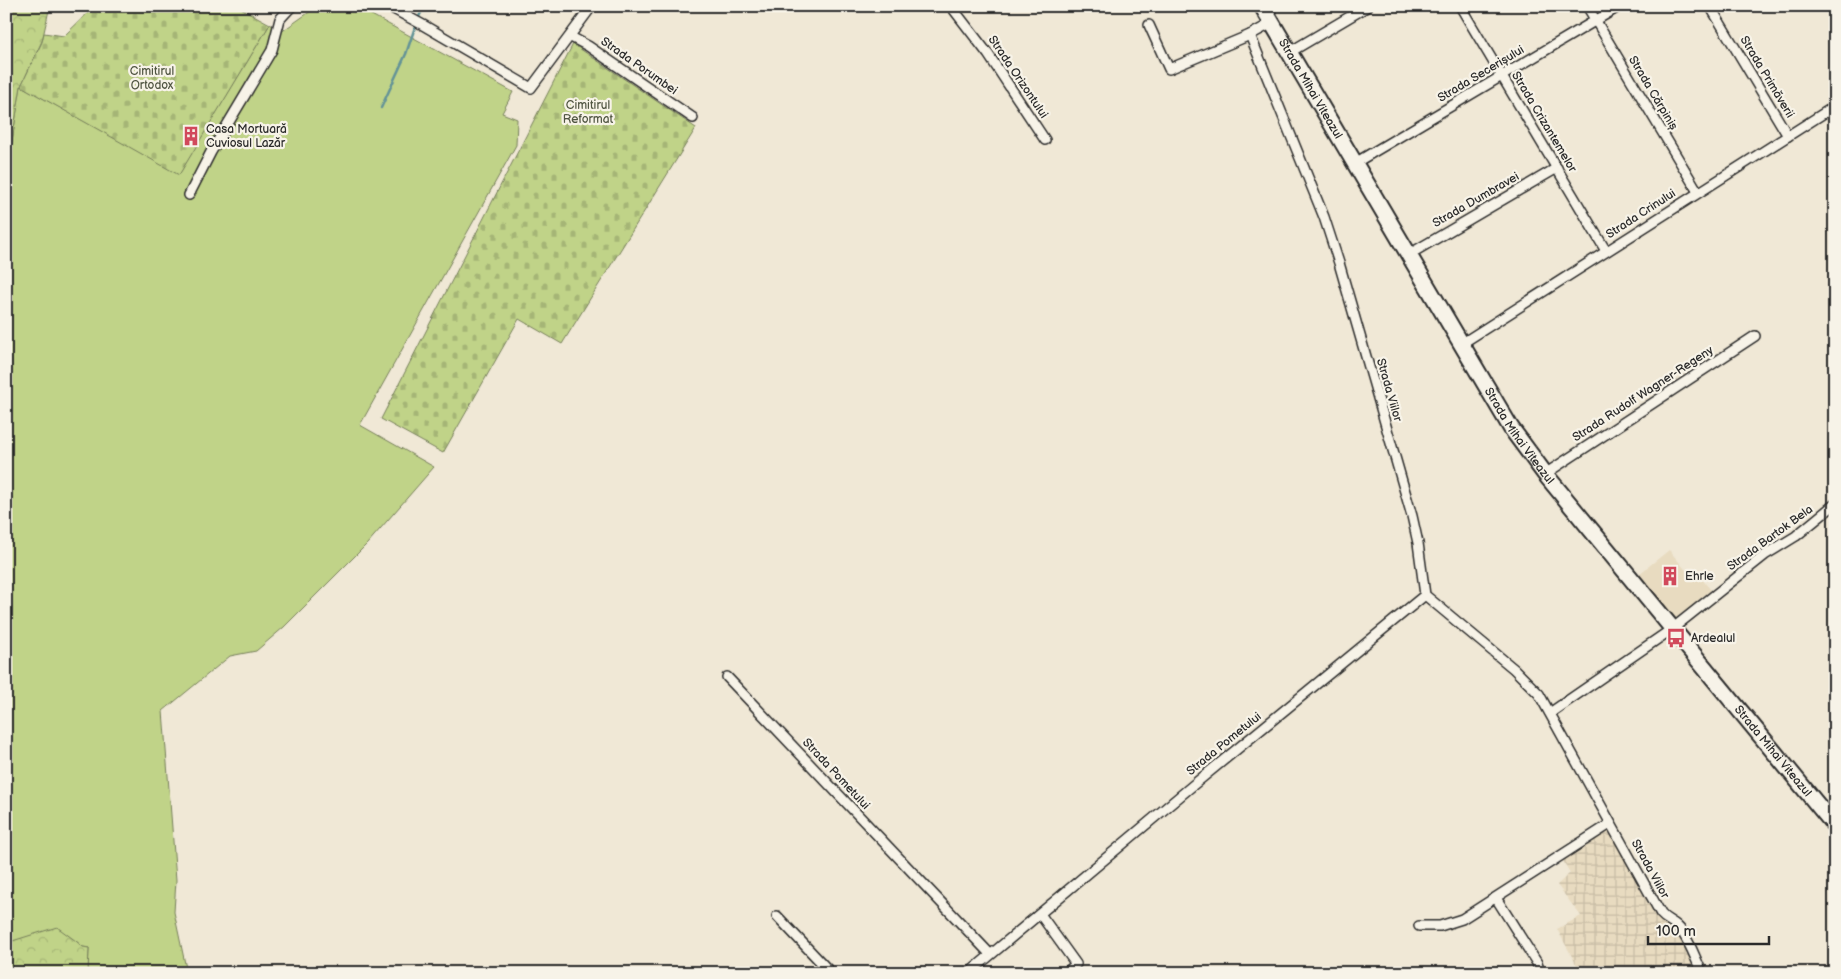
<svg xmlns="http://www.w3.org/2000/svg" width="1841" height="979" viewBox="0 0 1841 979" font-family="'Balsamiq Sans',sans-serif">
	<defs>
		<pattern id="industrial-grid" width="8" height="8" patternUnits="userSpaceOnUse" patternTransform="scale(1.25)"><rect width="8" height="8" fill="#e8dbc0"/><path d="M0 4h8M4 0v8" fill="none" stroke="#c7bca5"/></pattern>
		<pattern id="forest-crowns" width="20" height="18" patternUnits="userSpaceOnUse" patternTransform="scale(1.25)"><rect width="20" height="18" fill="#c0d388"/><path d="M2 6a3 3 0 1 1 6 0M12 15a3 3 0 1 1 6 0" fill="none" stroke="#a5b576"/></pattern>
		<pattern id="cemetery-stones" width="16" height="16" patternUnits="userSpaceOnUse" patternTransform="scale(1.25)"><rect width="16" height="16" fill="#c0d388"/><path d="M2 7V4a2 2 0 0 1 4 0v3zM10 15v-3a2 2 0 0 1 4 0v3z" fill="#a5b576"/></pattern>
	</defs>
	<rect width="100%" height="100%" fill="#f0e8d6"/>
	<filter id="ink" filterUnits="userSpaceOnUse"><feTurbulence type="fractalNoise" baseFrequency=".02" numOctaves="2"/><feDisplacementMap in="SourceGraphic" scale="10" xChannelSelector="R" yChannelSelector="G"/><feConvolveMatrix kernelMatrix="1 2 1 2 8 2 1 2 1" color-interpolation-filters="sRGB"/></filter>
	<g filter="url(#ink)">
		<polygon fill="#e8dbc0" points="1669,550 1689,574 1694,570 1711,590 1675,619 1639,574"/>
		<polygon fill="url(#industrial-grid)" points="1609,830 1662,921 1679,933 1700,973 1581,973 1557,929 1581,916 1557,885 1570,873 1562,859"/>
		<polygon fill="#c0d388" stroke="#767f5a" points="318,6 355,6 513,92 502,113 517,119 516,145 360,425 434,467 367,544 284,627 256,651 230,656 163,711 176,880 174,912 187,973 88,973 89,948 83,947 76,941 6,943 6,177 21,86 179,174 270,24 281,32"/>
		<g fill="url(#forest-crowns)" stroke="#767f5a">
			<polygon points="6,6 51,6 49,10 42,41 21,86 6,177"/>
			<polygon points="57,927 76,941 83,947 89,948 88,973 6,973 6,943"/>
		</g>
		<g fill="url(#cemetery-stones)" stroke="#767f5a">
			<polygon points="95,6 237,6 270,24 179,175 21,86 42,42 44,33 64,36"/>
			<polygon points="573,44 696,128 562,344 519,319 443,453 381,419"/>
		</g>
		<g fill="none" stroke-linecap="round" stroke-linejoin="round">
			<g stroke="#639397" stroke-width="2.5">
				<polyline points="418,19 424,6"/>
				<polyline points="381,108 406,54 416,24"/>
			</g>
			<defs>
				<g id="street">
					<polyline points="388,6 423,25 531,88 592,6"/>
					<polyline points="951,6 988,54 1045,140"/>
					<polyline points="1460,6 1606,251"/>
					<polyline points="1587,6 1698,192"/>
					<polyline points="1710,6 1788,136"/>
					<path d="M1272 23 1250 35 1324 217 1339 263 1412 516 1418 543 1425 595 1514 669 1539 694 1661 914C1666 920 1672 921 1677 926 1688 936 1696 960 1702 973"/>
					<polyline points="1149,25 1169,69 1250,35"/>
					<polyline points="571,37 588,46 693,118"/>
					<polyline points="1290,52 1368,6"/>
					<polyline points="1355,163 1620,6"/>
					<polyline points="189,195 211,152 272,50 280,19 292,6"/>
					<polyline points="1408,255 1557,168"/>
					<polyline points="1461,344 1835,106"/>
					<polyline points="1545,474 1755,336"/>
					<polyline points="727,677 990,954"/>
					<polyline points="1550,713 1672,629 1765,555 1796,536 1835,504"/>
					<polyline points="1496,898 1537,963 1540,973"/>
					<polyline points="1040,914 1076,964 1066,973"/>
					<polyline points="777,916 831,973"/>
					<polyline points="1419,926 1440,926 1462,919 1610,824"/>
					<polyline points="969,973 1192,786 1425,595"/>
				</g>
				<g id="highway">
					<path id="s1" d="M1262 6 1511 428 1545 474 1835 826"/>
				</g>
			</defs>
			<use href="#street" stroke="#2b2b2b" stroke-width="12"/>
			<use href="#highway" stroke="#2b2b2b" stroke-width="19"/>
			<use href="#street" stroke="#f7f3e8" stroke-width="9"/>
			<use href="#highway" stroke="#f7f3e8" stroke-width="15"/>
		</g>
	</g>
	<defs>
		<symbol id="building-bare" viewBox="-9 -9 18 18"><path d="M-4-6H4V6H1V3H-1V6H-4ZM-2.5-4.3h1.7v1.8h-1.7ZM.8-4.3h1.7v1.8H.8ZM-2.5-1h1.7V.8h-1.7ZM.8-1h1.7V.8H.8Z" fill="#d1495b" stroke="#f7f3e8" stroke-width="2.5" paint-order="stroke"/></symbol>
		<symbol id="bus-bare" viewBox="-9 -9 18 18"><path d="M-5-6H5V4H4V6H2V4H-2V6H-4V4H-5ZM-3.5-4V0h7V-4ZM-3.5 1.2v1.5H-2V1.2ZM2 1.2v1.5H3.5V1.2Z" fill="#d1495b" stroke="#f7f3e8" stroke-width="2.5" paint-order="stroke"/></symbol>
	</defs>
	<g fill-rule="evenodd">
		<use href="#building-bare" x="177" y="122" width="28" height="28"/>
		<use href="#building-bare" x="1656" y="562" width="28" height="28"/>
		<use href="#bus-bare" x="1662" y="624" width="28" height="28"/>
	</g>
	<g text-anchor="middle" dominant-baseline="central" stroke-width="4.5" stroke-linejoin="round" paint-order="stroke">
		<g font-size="12" fill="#2b2b2b" stroke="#f7f3e8">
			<text transform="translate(639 66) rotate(35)">Strada Porumbei</text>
			<text transform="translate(1481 74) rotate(-31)">Strada Secerișului</text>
			<text transform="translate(1018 77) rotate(56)">Strada Orizontului</text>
			<text transform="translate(1767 77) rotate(59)">Strada Primăverii</text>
			<text stroke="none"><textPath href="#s1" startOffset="96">Strada Mihai Viteazul</textPath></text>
			<text transform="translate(1653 93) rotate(59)">Strada Cărpiniș</text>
			<text transform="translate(1544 122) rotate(59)">Strada Crizantemelor</text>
			<text transform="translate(1476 200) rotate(-30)">Strada Dumbravei</text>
			<text transform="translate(1641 214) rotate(-33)">Strada Crinului</text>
			<text transform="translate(1389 390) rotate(74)">Strada Viilor</text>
			<text transform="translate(1643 394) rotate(-33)">Strada Rudolf Wagner-Regeny</text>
			<text stroke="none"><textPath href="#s1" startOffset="501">Strada Mihai Viteazul</textPath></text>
			<text transform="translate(1770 538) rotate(-36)">Strada Bartok Bela</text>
			<text transform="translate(1224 744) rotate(-39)">Strada Pometului</text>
			<text stroke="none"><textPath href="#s1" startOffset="906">Strada Mihai Viteazul</textPath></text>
			<text transform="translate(836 774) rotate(47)">Strada Pometului</text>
			<text transform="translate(1650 869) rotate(61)">Strada Viilor</text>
		</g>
		<g font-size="12" fill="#505542" stroke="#f7f3e8">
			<text x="152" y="71">Cimitirul<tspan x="152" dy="14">Ortodox</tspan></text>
			<text x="588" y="105">Cimitirul<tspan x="588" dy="14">Reformat</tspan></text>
		</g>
		<g font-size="12" fill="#2b2b2b" stroke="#f7f3e8" text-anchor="start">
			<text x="206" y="129">Casa Mortuară<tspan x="206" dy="14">Cuviosul Lazăr</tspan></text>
			<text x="1685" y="576">Ehrle</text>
			<text x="1691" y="638">Ardealul</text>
		</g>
	</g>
	<rect width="1841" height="979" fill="none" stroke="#f7f3e8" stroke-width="25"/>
	<rect x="12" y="12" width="1816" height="954" fill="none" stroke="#2b2b2b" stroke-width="2" filter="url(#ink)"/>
	<path d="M1648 936v8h121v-8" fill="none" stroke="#2b2b2b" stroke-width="2.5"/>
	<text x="1656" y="936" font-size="15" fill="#2b2b2b" stroke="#f7f3e8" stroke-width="4" paint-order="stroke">100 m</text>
</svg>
